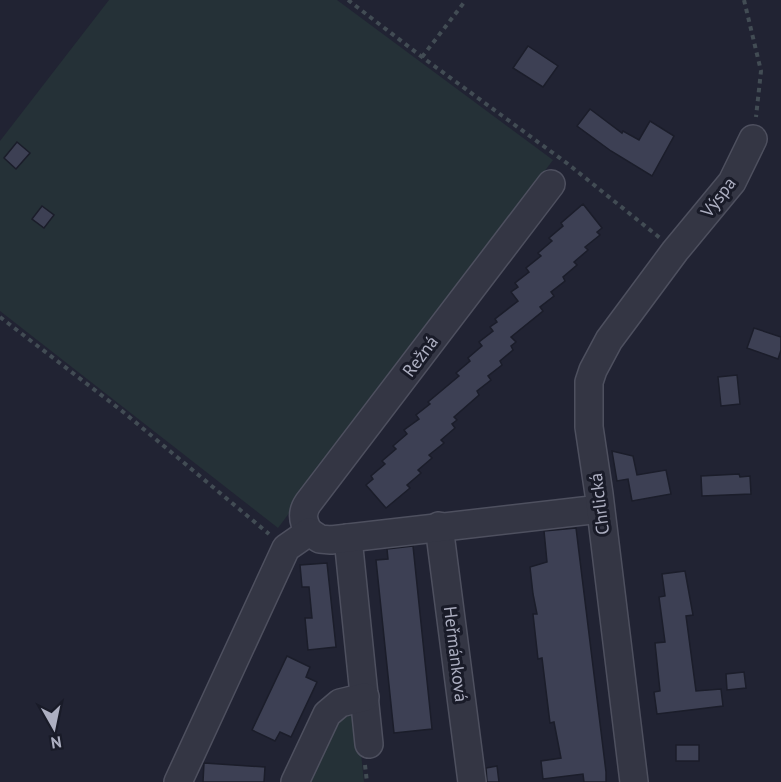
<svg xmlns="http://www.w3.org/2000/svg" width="781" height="782" viewBox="0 0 781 782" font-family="'PT Sans',sans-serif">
	<rect width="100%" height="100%" fill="#212333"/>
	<g fill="#253137">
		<polygon points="109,0 337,0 553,160 278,528 0,311 0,141"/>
		<polygon points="349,711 356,715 358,724 364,782 305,782 332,724"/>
	</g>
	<g fill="#3d4054" stroke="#1b1d2a" stroke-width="1.5">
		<polygon points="528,46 558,66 543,87 513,68"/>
		<polygon points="590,109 622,133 623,131 639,140 650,121 674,136 652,176 611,151 577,126"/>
		<polygon points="17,142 30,153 16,169 4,158"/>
		<polygon points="583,204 602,228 597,232 600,235 585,247 588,250 574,262 577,265 563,277 565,281 551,292 554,296 540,307 543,311 511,337 516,342 511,346 513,350 500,361 502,365 488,376 491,380 477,391 479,395 454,417 457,420 452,424 455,428 441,440 444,443 429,455 432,458 418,470 421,473 407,485 410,488 386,508 366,485 373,479 371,476 385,464 382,461 396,449 393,446 407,434 404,430 419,419 416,415 430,404 428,402 459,376 456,373 470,361 468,358 482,346 479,342 493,331 490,327 497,322 495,319 518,301 511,292 518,287 515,283 529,272 526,268 541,256 538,253 552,241 549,238 563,226 561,223"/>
		<polygon points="42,206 54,215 44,228 32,219"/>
		<polygon points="754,328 781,337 781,350 778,359 747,348"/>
		<polygon points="737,375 740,404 721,406 718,377"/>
		<polygon points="612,451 633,456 637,475 666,470 671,494 632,501 628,479 617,481"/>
		<polygon points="739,474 740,477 750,476 751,494 702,496 701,476"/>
		<polygon points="576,528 606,772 606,782 584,782 583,774 543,779 541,761 561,758 554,722 550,723 542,658 538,659 533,614 537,614 533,594 530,567 547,562 544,531"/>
		<polygon points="413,546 432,729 394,733 376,560 388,559 387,549"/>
		<polygon points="327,563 336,647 308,650 305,618 312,618 309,587 302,587 300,565"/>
		<polygon points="685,571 693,615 686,616 696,691 721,689 723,706 657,714 654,692 660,691 655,643 665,642 659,597 665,596 662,574"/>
		<polygon points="287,656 310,667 306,677 317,682 291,737 280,732 275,741 252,730"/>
		<polygon points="744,672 746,688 727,690 726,674"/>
		<rect x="676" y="745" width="23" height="16"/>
		<polygon points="204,763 265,767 264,782 203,782"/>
		<polygon points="497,766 499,782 487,782 486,768"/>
	</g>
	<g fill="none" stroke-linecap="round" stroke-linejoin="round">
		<defs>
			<g id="minor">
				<polyline points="439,526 472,782"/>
				<path d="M309 532C303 522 301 513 308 503L551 184"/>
				<polyline points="348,538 369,744"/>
				<polyline points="178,782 286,548 309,532 320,539 331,540 600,509"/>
				<polyline points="295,782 327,714 340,703 365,697"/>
				<polyline points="634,782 599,494 589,427 589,382 593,370 609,340 675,251 732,182 753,139"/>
			</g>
		</defs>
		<use href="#minor" stroke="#4e505f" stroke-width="30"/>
		<g stroke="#424c54" stroke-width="4" stroke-dasharray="4.5 4.5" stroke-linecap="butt">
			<polyline points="348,0 422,57 568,164 660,238"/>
			<polyline points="744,0 761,71 756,117"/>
			<polyline points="422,57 466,0"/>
			<polyline points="0,317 122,411 269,534"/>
			<polyline points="365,765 367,782"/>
		</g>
		<use href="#minor" stroke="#343644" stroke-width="27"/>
	</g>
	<g text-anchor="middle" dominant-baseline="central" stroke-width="6" stroke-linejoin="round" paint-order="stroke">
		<g font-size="18" fill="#adafc1" stroke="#191b28">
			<text transform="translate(718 197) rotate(-53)">Výspa</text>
			<text transform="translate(420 356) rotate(-53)">Režná</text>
			<text transform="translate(599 504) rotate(-97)">Chrlická</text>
			<text transform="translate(456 654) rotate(83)">Heřmánková</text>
		</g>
	</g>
	<g transform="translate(54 728) rotate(171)" stroke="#191b28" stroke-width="4.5" paint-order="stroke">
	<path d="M0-4.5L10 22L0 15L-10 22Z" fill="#adafc1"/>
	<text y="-9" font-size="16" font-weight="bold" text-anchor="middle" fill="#adafc1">N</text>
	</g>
</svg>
